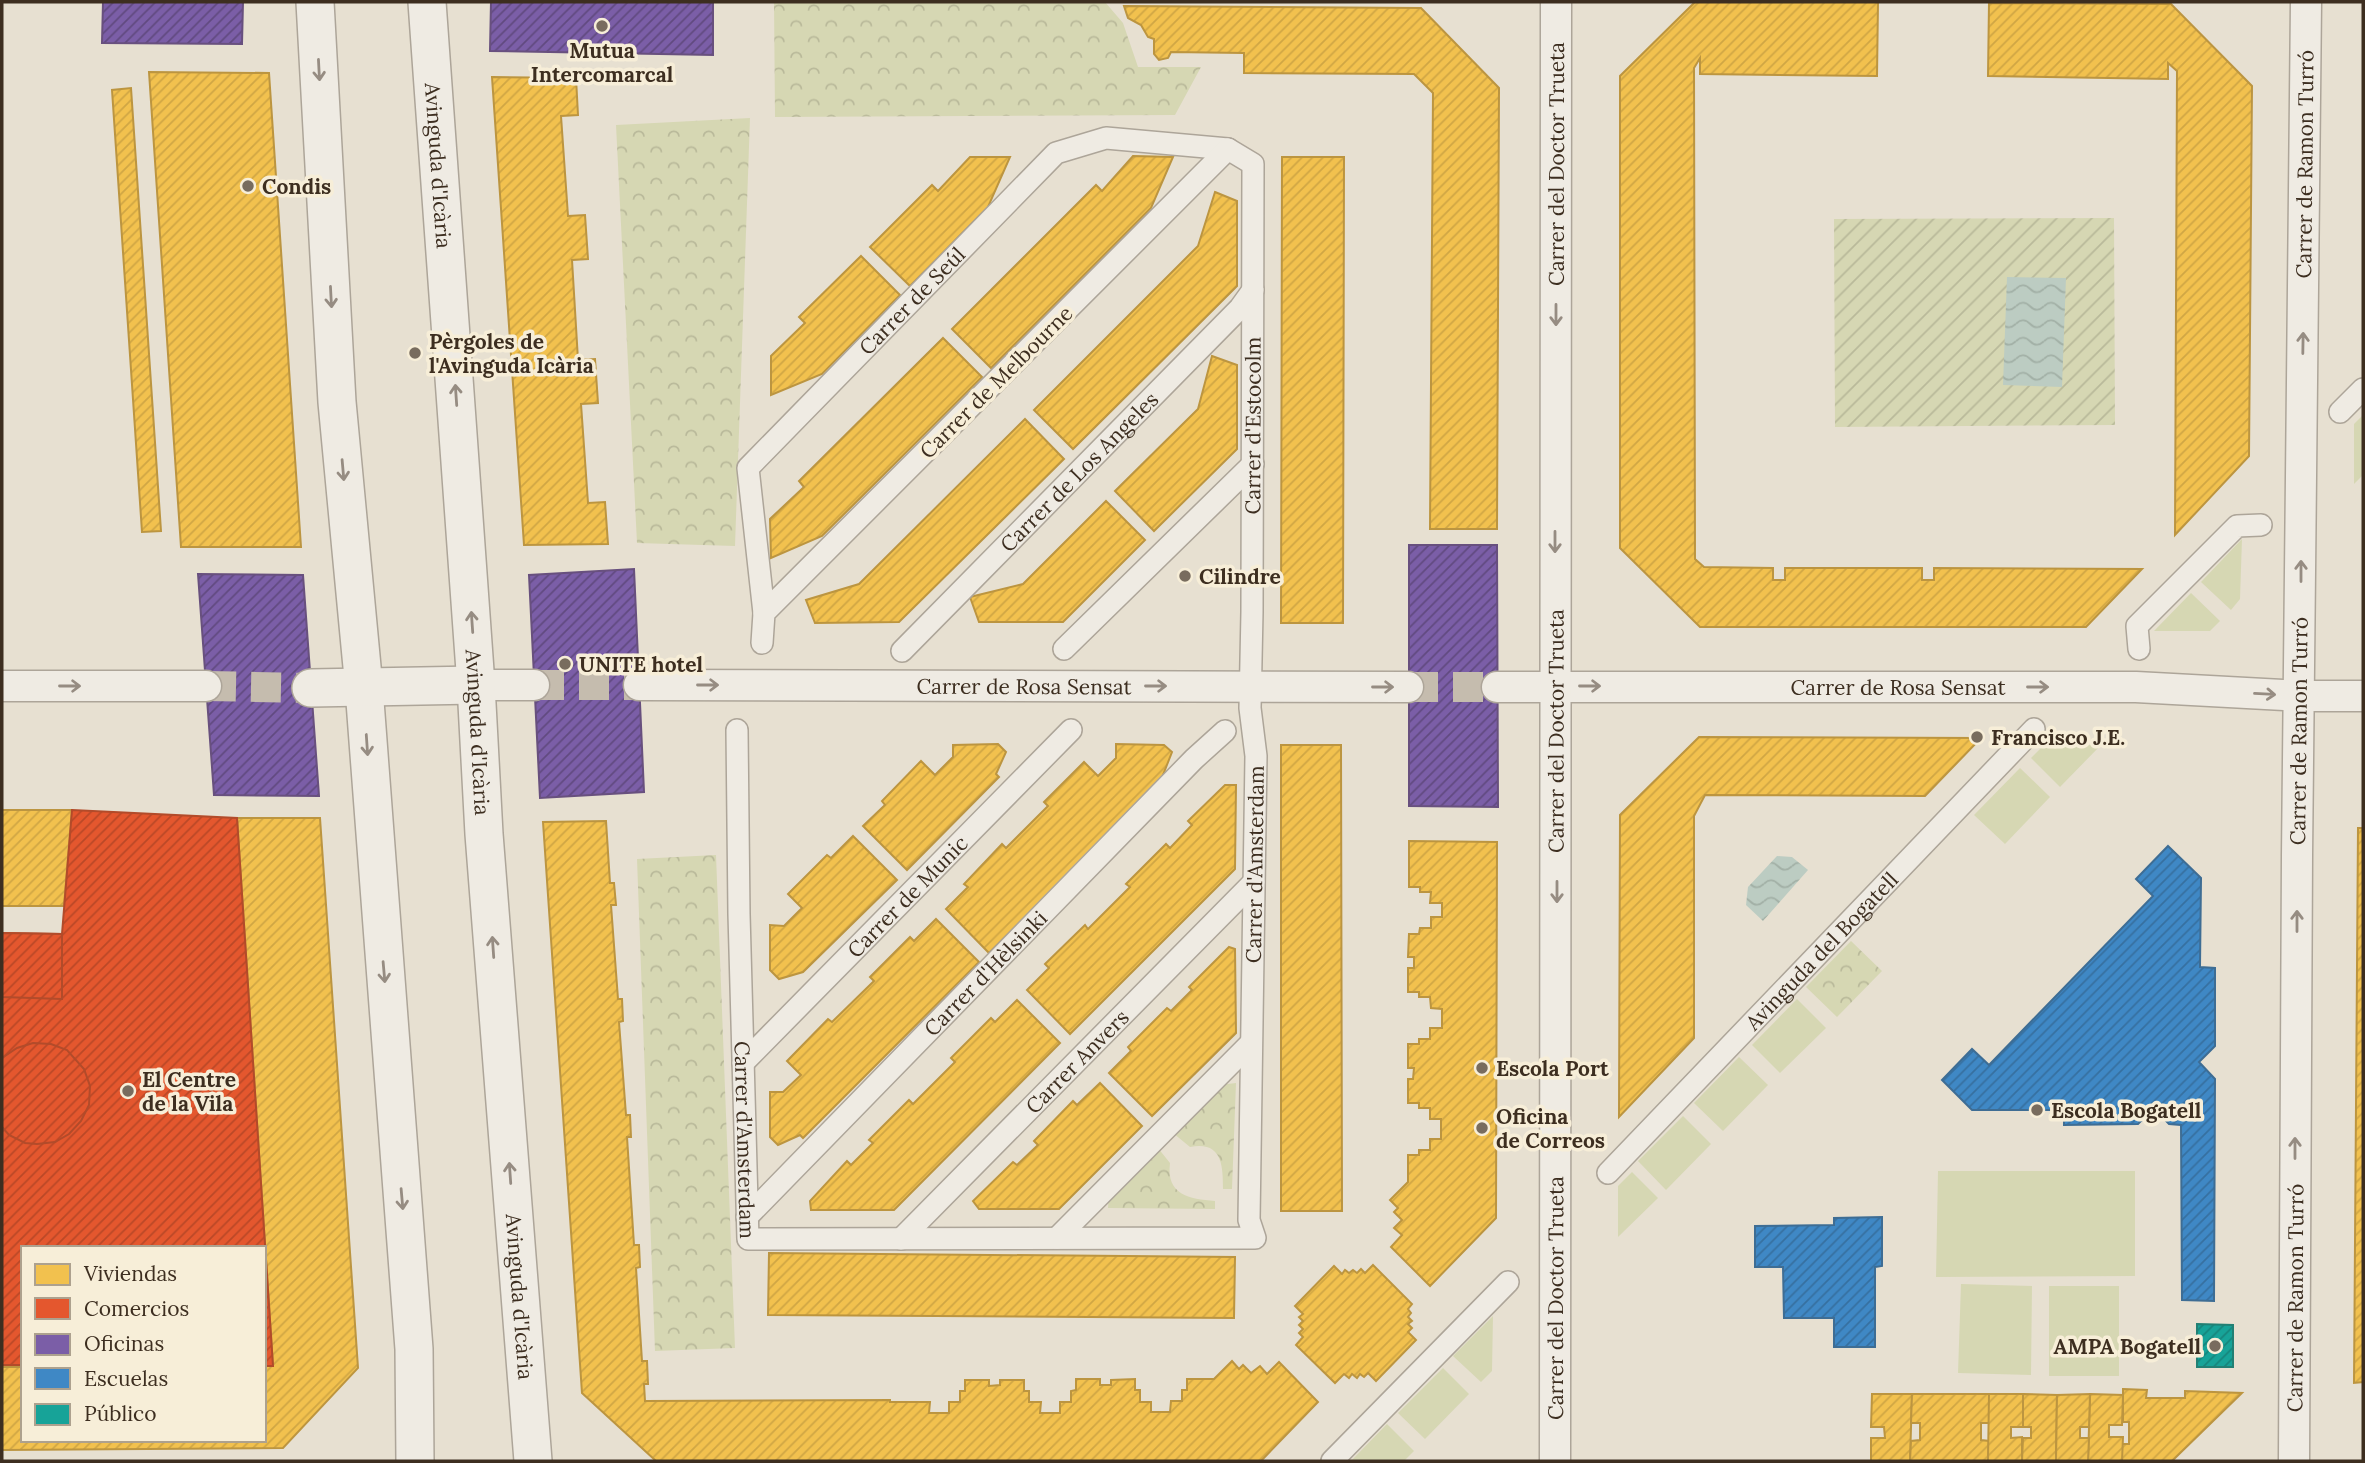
<svg xmlns="http://www.w3.org/2000/svg" width="2365" height="1463" viewBox="0 0 2365 1463" font-family="Lora,serif">
	<defs>
		<pattern id="forest-crowns" width="20" height="18" patternUnits="userSpaceOnUse" patternTransform="scale(1.75)"><rect width="20" height="18" fill="#d6d7b3"/><path d="M2 6a3 3 0 1 1 6 0M12 15a3 3 0 1 1 6 0" fill="none" stroke="#b9b99a"/></pattern>
		<pattern id="garden-furrows" width="10" height="10" patternUnits="userSpaceOnUse" patternTransform="scale(1.75)"><rect width="10" height="10" fill="#d6d7b3"/><path d="M-1 1l2-2M0 10L10 0M9 11l2-2" fill="none" stroke="#b9b99a"/></pattern>
		<pattern id="water-waves" width="16" height="10" patternUnits="userSpaceOnUse" patternTransform="scale(1.75)"><rect width="16" height="10" fill="#bcccc2"/><path d="M0 5q4-4 8 0t8 0" fill="none" stroke="#a2b0a6"/></pattern>
		<pattern id="homes-hatch" width="6" height="6" patternUnits="userSpaceOnUse" patternTransform="scale(1.75)"><rect width="6" height="6" fill="#f2c14e"/><path d="M-1 1l2-2M0 6l6-6M5 7l2-2" fill="none" stroke="#d0a644"/></pattern>
		<pattern id="shops-hatch" width="6" height="6" patternUnits="userSpaceOnUse" patternTransform="scale(1.75)"><rect width="6" height="6" fill="#e4572e"/><path d="M-1 1l2-2M0 6l6-6M5 7l2-2" fill="none" stroke="#ba4827"/></pattern>
		<pattern id="offices-hatch" width="6" height="6" patternUnits="userSpaceOnUse" patternTransform="scale(1.75)"><rect width="6" height="6" fill="#7b5ea7"/><path d="M-1 1l2-2M0 6l6-6M5 7l2-2" fill="none" stroke="#614a80"/></pattern>
		<pattern id="schools-hatch" width="6" height="6" patternUnits="userSpaceOnUse" patternTransform="scale(1.75)"><rect width="6" height="6" fill="#3f88c5"/><path d="M-1 1l2-2M0 6l6-6M5 7l2-2" fill="none" stroke="#3670a0"/></pattern>
		<pattern id="public-hatch" width="6" height="6" patternUnits="userSpaceOnUse" patternTransform="scale(1.75)"><rect width="6" height="6" fill="#17a398"/><path d="M-1 1l2-2M0 6l6-6M5 7l2-2" fill="none" stroke="#16857c"/></pattern>
	</defs>
	<rect width="100%" height="100%" fill="#e7e0d1"/>
	<g fill="#d6d7b3">
		<polygon points="2363,415 2363,475 2354,484 2354,424"/>
		<polygon points="2242,539 2240,599 2231,610 2201,582"/>
		<polygon points="2191,593 2220,621 2210,631 2154,631"/>
		<polygon points="2044,745 2101,745 2060,787 2031,758"/>
		<polygon points="2020,768 2050,797 2005,844 1974,815"/>
		<polygon points="1797,999 1826,1028 1780,1073 1752,1045"/>
		<polygon points="1739,1057 1768,1085 1723,1131 1694,1103"/>
		<polygon points="1683,1116 1711,1144 1666,1190 1638,1161"/>
		<polygon points="1938,1171 2135,1171 2135,1276 1936,1277"/>
		<polygon points="1632,1172 1658,1198 1618,1237 1618,1186"/>
		<polygon points="1961,1284 2032,1286 2031,1375 1958,1373"/>
		<rect x="2049" y="1286" width="70" height="90"/>
		<polygon points="1493,1316 1492,1371 1481,1382 1453,1356"/>
		<polygon points="1443,1368 1469,1394 1425,1439 1398,1413"/>
		<polygon points="1387,1424 1414,1451 1404,1461 1351,1461"/>
	</g>
	<g fill="url(#forest-crowns)">
		<polygon points="774,2 1105,2 1123,23 1138,67 1201,67 1175,115 775,117"/>
		<polygon points="750,118 735,546 637,543 616,125"/>
		<polygon points="716,855 735,1348 655,1351 637,859"/>
		<polygon points="1851,941 1882,971 1837,1017 1806,987"/>
		<path d="M1236 1083 1232 1189H1223C1223 1165 1222 1141 1190 1147L1173 1133 1219 1085Z"/>
		<path d="M1158 1148 1170 1163C1166 1195 1189 1199 1215 1201V1209L1108 1208 1109 1193Z"/>
	</g>
	<polygon fill="url(#garden-furrows)" points="2114,218 2115,425 1835,427 1834,219"/>
	<g fill="url(#water-waves)">
		<polygon points="2007,277 2066,278 2062,387 2003,385"/>
		<polygon points="1777,856 1792,857 1808,870 1763,921 1746,905 1748,887"/>
	</g>
	<g fill="url(#homes-hatch)" stroke="#bc9540" stroke-width="2">
		<polygon points="1695,2 1878,2 1877,76 1700,74 1700,58 1694,68 1695,559 1704,567 1773,568 1773,580 1785,580 1785,568 1922,568 1922,580 1934,580 1934,568 2142,569 2086,627 1700,627 1620,548 1620,76"/>
		<polygon points="1989,3 2171,4 2252,86 2249,456 2175,535 2177,71 2168,63 2168,79 1988,76"/>
		<polygon points="1124,6 1421,8 1499,88 1497,529 1430,529 1433,93 1414,74 1244,73 1244,53 1171,52 1168,58 1159,60 1154,54 1154,39 1148,37 1141,25 1128,18"/>
		<polygon points="149,72 269,73 301,547 181,547"/>
		<polygon points="492,77 576,78 578,115 561,116 568,216 585,215 588,259 572,260 578,360 595,359 598,403 581,404 588,503 605,502 608,544 524,545"/>
		<polygon points="131,88 161,531 142,532 112,90"/>
		<polygon points="1133,156 1173,157 1151,208 991,368 952,329 1096,185 1102,191"/>
		<polygon points="970,157 1010,157 988,207 910,286 870,247 932,185 938,191"/>
		<polygon points="1282,157 1344,157 1343,623 1281,623"/>
		<polygon points="1215,192 1237,201 1237,286 1073,449 1034,410 1198,246"/>
		<polygon points="861,256 900,295 822,374 771,395 771,356 805,323 799,317"/>
		<polygon points="943,338 982,377 822,536 771,558 770,519 804,487 799,481"/>
		<polygon points="1212,356 1237,365 1237,449 1154,531 1115,491 1198,409"/>
		<polygon points="1025,419 1064,459 899,622 815,623 806,600 859,584"/>
		<polygon points="1106,501 1145,540 1063,622 979,622 970,597 1023,584"/>
		<polygon points="1699,737 1981,738 1925,796 1705,795 1694,816 1694,1038 1619,1117 1620,815"/>
		<polygon points="998,744 1006,752 996,774 999,777 907,870 863,826 885,805 882,801 921,761 935,775 953,757 953,745"/>
		<polygon points="1116,744 1164,745 1172,752 1163,775 1165,777 989,953 946,909 968,887 964,884 1002,844 1006,848 1048,806 1044,802 1084,762 1098,776 1116,758"/>
		<polygon points="1281,745 1341,745 1342,1211 1281,1211"/>
		<polygon points="1225,785 1236,785 1235,869 1070,1034 1027,990 1049,968 1045,964 1085,925 1088,929 1130,887 1126,884 1166,844 1170,848 1192,825 1188,821"/>
		<polygon points="2,810 72,810 64,906 2,906"/>
		<polygon points="237,818 320,818 358,1368 283,1448 2,1450 2,1367 23,1367 23,1440 264,1440 264,1366 273,1366"/>
		<polygon points="606,821 610,883 614,883 616,905 611,905 618,999 622,999 623,1021 619,1022 626,1115 630,1115 631,1137 627,1137 634,1245 639,1245 640,1267 636,1268 642,1361 647,1361 648,1384 644,1384 645,1401 890,1400 890,1402 930,1402 929,1413 949,1413 949,1402 960,1402 960,1391 965,1391 965,1380 989,1380 989,1386 1000,1385 1000,1380 1024,1380 1024,1391 1029,1391 1029,1402 1041,1402 1040,1413 1060,1413 1060,1402 1071,1402 1071,1391 1076,1390 1076,1379 1100,1379 1100,1385 1111,1385 1111,1380 1135,1379 1135,1390 1140,1390 1140,1402 1151,1402 1151,1412 1170,1412 1171,1401 1182,1401 1182,1390 1187,1390 1187,1379 1214,1379 1232,1361 1239,1369 1243,1365 1251,1373 1260,1366 1267,1374 1279,1362 1318,1402 1261,1461 656,1461 582,1393 543,822"/>
		<polygon points="2358,828 2363,828 2363,1382 2354,1383"/>
		<polygon points="853,836 897,880 803,972 779,979 770,970 770,925 784,926 802,908 788,894 827,855 831,858"/>
		<polygon points="1409,841 1497,842 1496,1218 1430,1286 1391,1247 1402,1235 1394,1228 1402,1220 1394,1212 1398,1208 1390,1200 1408,1182 1408,1155 1419,1155 1419,1150 1430,1150 1430,1139 1441,1139 1441,1119 1430,1119 1430,1108 1419,1108 1419,1103 1408,1103 1408,1079 1413,1079 1414,1068 1408,1068 1408,1044 1419,1044 1419,1039 1430,1039 1430,1028 1442,1028 1442,1009 1431,1008 1430,997 1419,997 1419,992 1408,992 1408,968 1414,968 1414,957 1408,957 1409,934 1419,934 1420,928 1431,928 1431,917 1442,917 1442,903 1430,903 1431,892 1420,892 1420,887 1409,887"/>
		<polygon points="936,919 979,962 803,1138 800,1135 778,1145 770,1137 770,1092 783,1092 801,1075 787,1061 828,1019 832,1022 874,981 870,977 910,937 914,941"/>
		<polygon points="1229,947 1235,949 1236,1033 1152,1116 1109,1073 1131,1051 1128,1047 1167,1008 1171,1011 1192,990 1189,987"/>
		<polygon points="1017,1000 1060,1043 894,1210 811,1210 810,1201 847,1161 851,1165 873,1143 869,1140 909,1100 913,1104 955,1062 951,1058 991,1018 995,1022"/>
		<polygon points="1100,1083 1142,1126 1059,1209 979,1209 973,1201 1013,1162 1017,1165 1038,1145 1034,1141 1073,1101 1077,1105"/>
		<polygon points="769,1253 1235,1257 1234,1318 768,1315"/>
		<polygon points="1373,1265 1412,1304 1408,1309 1411,1313 1408,1317 1412,1321 1408,1324 1412,1328 1408,1332 1416,1340 1376,1381 1368,1373 1364,1377 1360,1374 1357,1378 1352,1374 1349,1378 1344,1374 1335,1383 1296,1345 1303,1337 1299,1333 1303,1329 1299,1325 1303,1321 1299,1317 1303,1314 1295,1306 1334,1266 1342,1274 1345,1270 1349,1273 1353,1270 1357,1273 1361,1269 1365,1273"/>
		<polygon points="2123,1389 2147,1390 2146,1398 2185,1398 2185,1391 2242,1393 2172,1461 2122,1461 2122,1444 2129,1444 2129,1422 2123,1422"/>
		<polygon points="1872,1394 1912,1394 1910,1461 1871,1461 1871,1438 1885,1438 1884,1427 1871,1427"/>
		<polygon points="1912,1394 1989,1394 1989,1423 1981,1423 1981,1440 1989,1441 1988,1461 1910,1461 1911,1441 1920,1440 1920,1423 1911,1423"/>
		<polygon points="1989,1394 2023,1394 2023,1427 2011,1427 2011,1438 2022,1437 2022,1461 1988,1461"/>
		<polygon points="2023,1394 2057,1395 2056,1461 2022,1461 2023,1438 2031,1438 2031,1427 2023,1427"/>
		<polygon points="2090,1394 2123,1395 2122,1425 2109,1425 2109,1437 2123,1437 2122,1461 2088,1461"/>
		<polygon points="2090,1394 2089,1427 2080,1427 2080,1438 2089,1438 2088,1461 2056,1461 2057,1395"/>
	</g>
	<g fill="url(#shops-hatch)" stroke="#b24b2a" stroke-width="2">
		<polygon points="72,810 237,818 273,1366 264,1366 264,1248 23,1248 23,1365 2,1365 2,933 62,934"/>
		<polygon points="2,933 62,934 62,999 2,997"/>
		<polygon points="33,1043 51,1044 67,1050 84,1069 90,1086 89,1105 81,1121 69,1134 55,1142 37,1144 25,1143 9,1135 2,1127 2,1058 17,1048"/>
	</g>
	<g fill="url(#offices-hatch)" stroke="#68507e" stroke-width="2">
		<polygon points="103,2 243,2 242,44 102,43"/>
		<polygon points="491,2 713,2 713,55 490,51"/>
		<polygon points="1409,545 1497,545 1498,807 1409,806"/>
		<polygon points="634,569 644,792 540,798 529,575"/>
		<polygon points="198,574 303,575 319,796 214,795"/>
	</g>
	<g fill="url(#schools-hatch)" stroke="#3e6d94" stroke-width="2">
		<polygon points="2168,846 2201,878 2200,967 2215,968 2215,1046 2199,1062 2215,1079 2214,1301 2182,1300 2181,1125 2169,1124 2154,1108 2138,1124 2064,1125 2064,1110 1972,1110 1942,1080 1972,1049 1989,1065 2019,1034 2153,896 2136,879"/>
		<polygon points="1882,1217 1882,1266 1875,1267 1875,1347 1834,1347 1834,1318 1784,1318 1783,1267 1755,1267 1755,1226 1834,1225 1834,1218"/>
	</g>
	<polygon fill="url(#public-hatch)" stroke="#228074" stroke-width="2" points="2197,1324 2233,1325 2233,1367 2197,1367"/>
	<g fill="none" stroke-linecap="round" stroke-linejoin="round">
		<g stroke="#c5bcae" stroke-width="30" stroke-dasharray="30 15" stroke-linecap="butt">
			<polyline points="534,685 639,685"/>
			<polyline points="206,686 311,688"/>
			<polyline points="1408,687 1497,687"/>
		</g>
		<defs>
			<g id="pedestrian">
				<polyline points="2340,412 2363,389"/>
				<path id="s1" d="M764 613 748 468 1056 153 1106 138 1228 149"/>
				<polyline points="1064,649 1253,464"/>
				<polyline points="2139,649 2137,626 2237,526 2261,525"/>
				<path id="s2" d="M902 651 1240 308 1253 290"/>
				<path id="s3" d="M737 730 739 914 748 1239 1255 1238 1249 1220 1256 756 1250 708 1252 612 1253 164 1228 149 764 613 762 643"/>
				<path id="s4" d="M743 1063 1071 730"/>
				<path id="s5" d="M1608 1173 2034 729"/>
				<path id="s6" d="M747 1217 1194 759 1225 731"/>
				<polyline points="1057,1238 1251,1043"/>
				<path id="s7" d="M901 1239 1254 882"/>
				<polyline points="1332,1461 1508,1282"/>
			</g>
			<g id="minor">
				<polyline points="476,685 534,685"/>
				<path id="s8" d="M639 685 1408 687"/>
				<polyline points="2,686 206,686"/>
				<path id="s9" d="M1497 687H2136L2300 696H2363"/>
				<path id="s10" d="M1555 1461 1556 2"/>
				<path id="s11" d="M2294 1461 2297 856 2306 2"/>
			</g>
			<g id="tertiary">
				<polyline points="315,2 337,402 364,688 414,1349 415,1461"/>
				<path id="s12" d="M427 2 476 685 484 834 533 1461"/>
				<polyline points="311,688 476,685"/>
			</g>
		</defs>
		<use href="#pedestrian" stroke="#ada599" stroke-width="24"/>
		<use href="#minor" stroke="#ada599" stroke-width="33"/>
		<use href="#tertiary" stroke="#ada599" stroke-width="40"/>
		<use href="#pedestrian" stroke="#efebe3" stroke-width="21"/>
		<use href="#minor" stroke="#efebe3" stroke-width="30"/>
		<use href="#tertiary" stroke="#efebe3" stroke-width="37"/>
	</g>
	<defs><path id="oneway-shaft" d="M-6 0H5M1.5-3L5.5 0L1.5 3" fill="none" stroke-width="1.6" stroke-linecap="round" stroke-linejoin="round" transform="scale(1.75)"/></defs>
	<g stroke="#968c82">
		<use href="#oneway-shaft" transform="translate(319 70) rotate(87)"/>
		<use href="#oneway-shaft" transform="translate(331 297) rotate(87)"/>
		<use href="#oneway-shaft" transform="translate(1556 315) rotate(90)"/>
		<use href="#oneway-shaft" transform="translate(2303 343) rotate(-89)"/>
		<use href="#oneway-shaft" transform="translate(456 395) rotate(-94)"/>
		<use href="#oneway-shaft" transform="translate(343 470) rotate(85)"/>
		<use href="#oneway-shaft" transform="translate(1555 542) rotate(90)"/>
		<use href="#oneway-shaft" transform="translate(2301 571) rotate(-90)"/>
		<use href="#oneway-shaft" transform="translate(472 622) rotate(-94)"/>
		<use href="#oneway-shaft" transform="translate(708 685)"/>
		<use href="#oneway-shaft" transform="translate(70 686)"/>
		<use href="#oneway-shaft" transform="translate(1156 686)"/>
		<use href="#oneway-shaft" transform="translate(1590 686)"/>
		<use href="#oneway-shaft" transform="translate(1383 687)"/>
		<use href="#oneway-shaft" transform="translate(2038 687)"/>
		<use href="#oneway-shaft" transform="translate(2265 694) rotate(3)"/>
		<use href="#oneway-shaft" transform="translate(367 745) rotate(86)"/>
		<use href="#oneway-shaft" transform="translate(1557 892) rotate(90)"/>
		<use href="#oneway-shaft" transform="translate(2297 921) rotate(-90)"/>
		<use href="#oneway-shaft" transform="translate(493 947) rotate(-94)"/>
		<use href="#oneway-shaft" transform="translate(384 972) rotate(85)"/>
		<use href="#oneway-shaft" transform="translate(2295 1148) rotate(-90)"/>
		<use href="#oneway-shaft" transform="translate(510 1173) rotate(-94)"/>
		<use href="#oneway-shaft" transform="translate(402 1199) rotate(85)"/>
	</g>
	<g fill="#786c5e" stroke="#f7eed8" stroke-width="2.5">
		<circle cx="602" cy="26" r="7"/>
		<circle cx="248" cy="186" r="7"/>
		<circle cx="415" cy="353" r="7"/>
		<circle cx="1185" cy="576" r="7"/>
		<circle cx="565" cy="664" r="7"/>
		<circle cx="1977" cy="737" r="7"/>
		<circle cx="1482" cy="1068" r="7"/>
		<circle cx="128" cy="1091" r="7"/>
		<circle cx="2037" cy="1110" r="7"/>
		<circle cx="1482" cy="1128" r="7"/>
		<circle cx="2215" cy="1346" r="7"/>
	</g>
	<g text-anchor="middle" dominant-baseline="central" stroke-width="7" stroke-linejoin="round" paint-order="stroke">
		<g font-size="21" font-weight="bold" fill="#3d2e20" stroke="#f7eed8" text-anchor="start">
			<text x="602" y="50" text-anchor="middle">Mutua<tspan x="602" dy="24">Intercomarcal</tspan></text>
			<text x="262" y="186">Condis</text>
			<text x="429" y="341">Pèrgoles de<tspan x="429" dy="24">l'Avinguda Icària</tspan></text>
			<text x="1199" y="576">Cilindre</text>
			<text x="579" y="664">UNITE hotel</text>
			<text x="1991" y="737">Francisco J.E.</text>
			<text x="1496" y="1068">Escola Port</text>
			<text x="142" y="1079">El Centre<tspan x="142" dy="24">de la Vila</tspan></text>
			<text x="2051" y="1110">Escola Bogatell</text>
			<text x="1496" y="1116">Oficina<tspan x="1496" dy="24">de Correos</tspan></text>
			<text x="2201" y="1346" text-anchor="end">AMPA Bogatell</text>
		</g>
		<g font-size="21" fill="#3d2e20" stroke="#f7eed8">
			<text stroke="none"><textPath href="#s10" startOffset="1297">Carrer del Doctor Trueta</textPath></text>
			<text stroke="none"><textPath href="#s11" startOffset="1297">Carrer de Ramon Turró</textPath></text>
			<text stroke="none"><textPath href="#s12" startOffset="164">Avinguda d'Icària</textPath></text>
			<text stroke="none"><textPath href="#s1" startOffset="380">Carrer de Seúl</textPath></text>
			<text transform="translate(996 382) rotate(-45)">Carrer de Melbourne</text>
			<text stroke="none"><textPath href="#s3" startOffset="1830">Carrer d'Estocolm</textPath></text>
			<text stroke="none"><textPath href="#s2" startOffset="252">Carrer de Los Angeles</textPath></text>
			<text stroke="none"><textPath href="#s8" startOffset="385">Carrer de Rosa Sensat</textPath></text>
			<text stroke="none"><textPath href="#s9" startOffset="401">Carrer de Rosa Sensat</textPath></text>
			<text stroke="none"><textPath href="#s11" startOffset="730">Carrer de Ramon Turró</textPath></text>
			<text stroke="none"><textPath href="#s12" startOffset="732">Avinguda d'Icària</textPath></text>
			<text stroke="none"><textPath href="#s10" startOffset="730">Carrer del Doctor Trueta</textPath></text>
			<text stroke="none"><textPath href="#s3" startOffset="1391">Carrer d'Amsterdam</textPath></text>
			<text stroke="none"><textPath href="#s4" startOffset="234">Carrer de Munic</textPath></text>
			<text stroke="none"><textPath href="#s5" startOffset="308">Avinguda del Bogatell</textPath></text>
			<text stroke="none"><textPath href="#s6" startOffset="341">Carrer d'Hèlsinki</textPath></text>
			<text stroke="none"><textPath href="#s7" startOffset="250">Carrer Anvers</textPath></text>
			<text stroke="none"><textPath href="#s3" startOffset="410">Carrer d'Amsterdam</textPath></text>
			<text stroke="none"><textPath href="#s12" startOffset="1298">Avinguda d'Icària</textPath></text>
			<text stroke="none"><textPath href="#s10" startOffset="163">Carrer del Doctor Trueta</textPath></text>
			<text stroke="none"><textPath href="#s11" startOffset="163">Carrer de Ramon Turró</textPath></text>
		</g>
	</g>
	<rect width="2365" height="1463" fill="none" stroke="#3d2e20" stroke-width="7"/>
	<rect x="21" y="1246" width="245" height="196" fill="#f7eed8" stroke="#ada18e" stroke-width="2"/>
	<rect x="35" y="1264" width="35" height="21" fill="#f2c14e" stroke="#ada18e" stroke-width="2"/>
	<text x="84" y="1281" font-size="21" fill="#3d2e20">Viviendas</text>
	<rect x="35" y="1298" width="35" height="21" fill="#e4572e" stroke="#ada18e" stroke-width="2"/>
	<text x="84" y="1316" font-size="21" fill="#3d2e20">Comercios</text>
	<rect x="35" y="1334" width="35" height="21" fill="#7b5ea7" stroke="#ada18e" stroke-width="2"/>
	<text x="84" y="1351" font-size="21" fill="#3d2e20">Oficinas</text>
	<rect x="35" y="1368" width="35" height="21" fill="#3f88c5" stroke="#ada18e" stroke-width="2"/>
	<text x="84" y="1386" font-size="21" fill="#3d2e20">Escuelas</text>
	<rect x="35" y="1404" width="35" height="21" fill="#17a398" stroke="#ada18e" stroke-width="2"/>
	<text x="84" y="1421" font-size="21" fill="#3d2e20">Público</text>
</svg>
